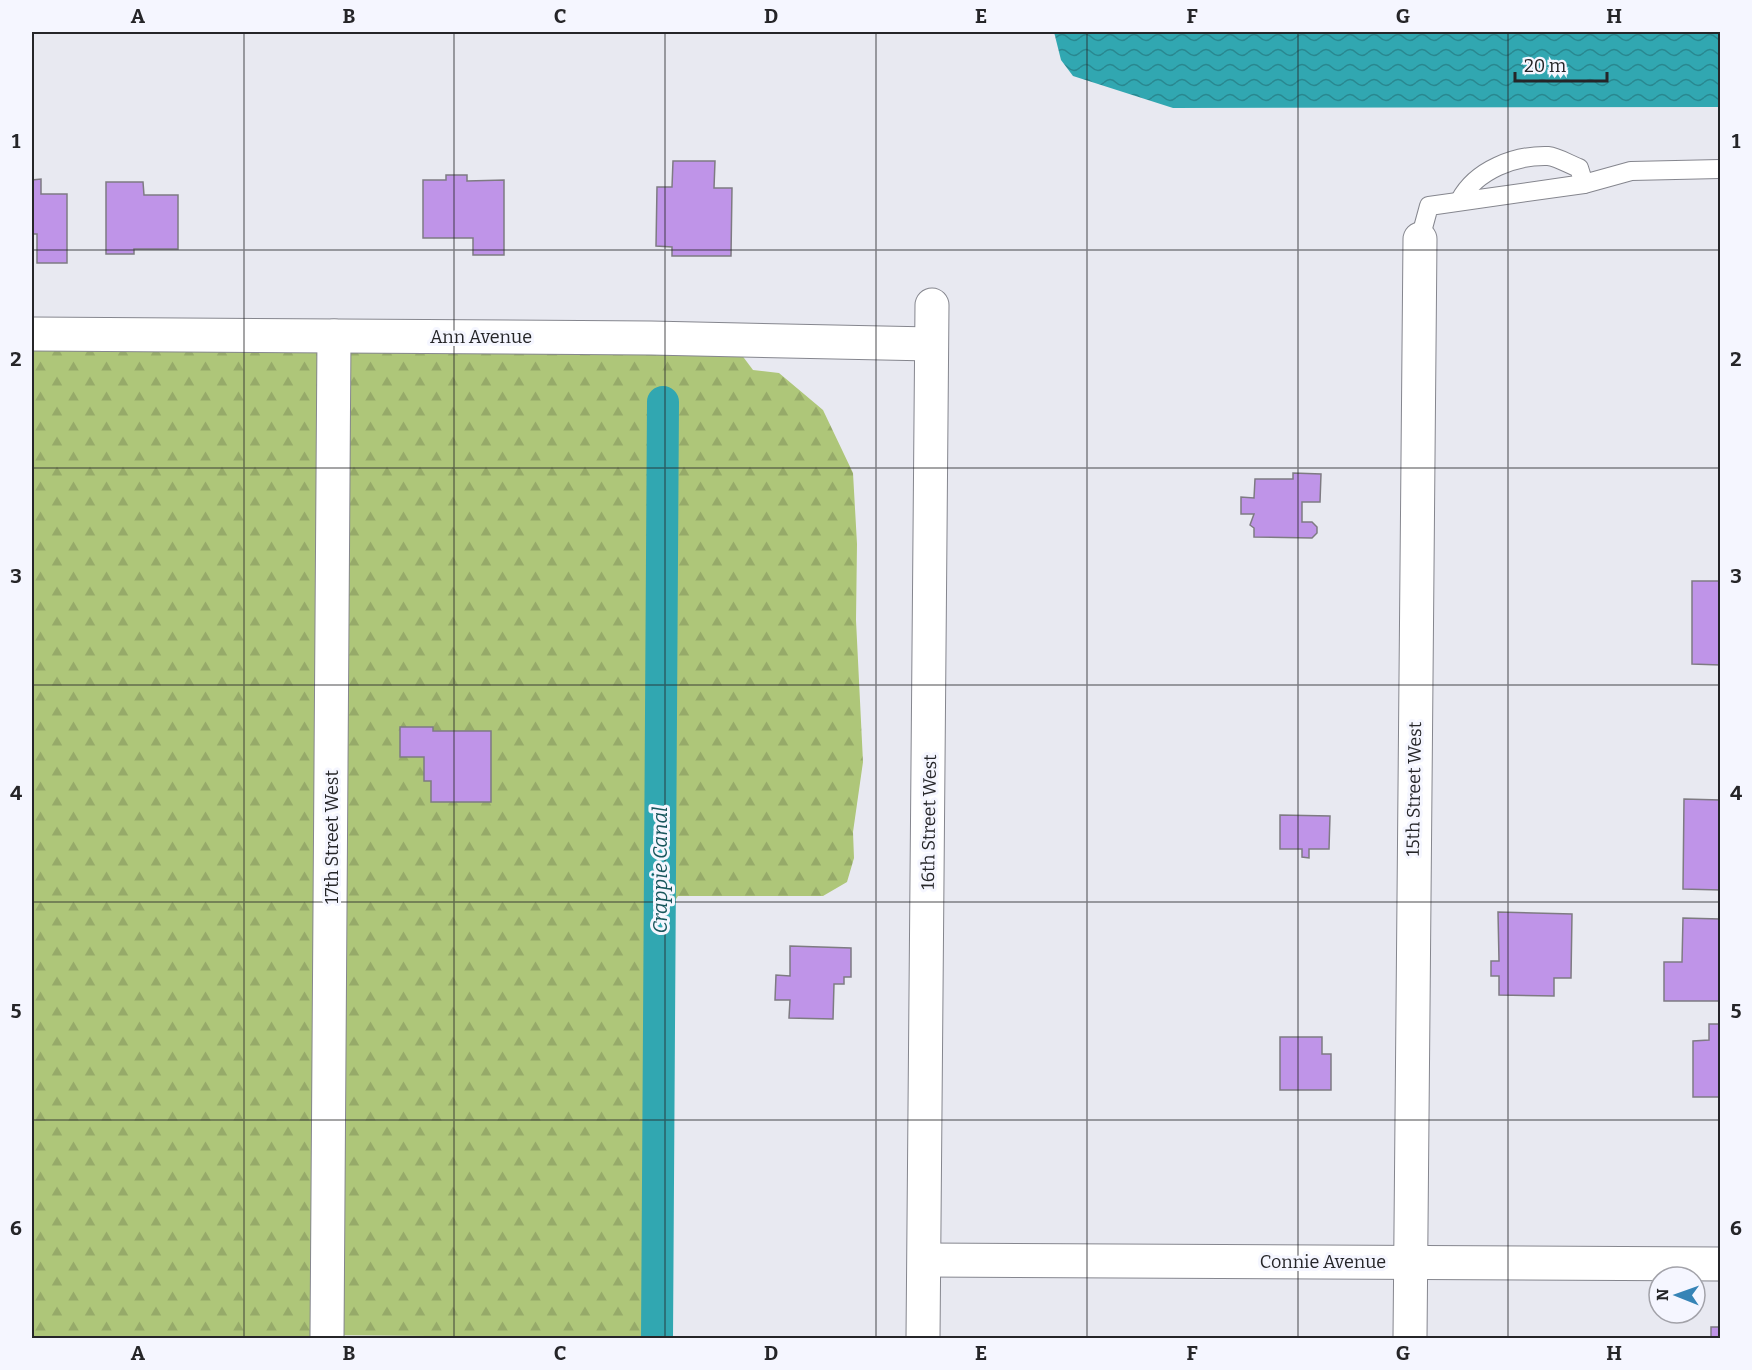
<svg xmlns="http://www.w3.org/2000/svg" width="1752" height="1370" viewBox="0 0 1752 1370" font-family="Bitter,serif">
	<defs>
		<pattern id="forest-firs" width="22" height="20" patternUnits="userSpaceOnUse" patternTransform="scale(1.5)"><rect width="22" height="20" fill="#aec679"/><path d="M5 1l3.5 6h-7zM16 11l3.5 6h-7z" fill="#96aa69"/></pattern>
		<pattern id="water-waves" width="16" height="10" patternUnits="userSpaceOnUse" patternTransform="scale(1.5)"><rect width="16" height="10" fill="#31a7b1"/><path d="M0 5q4-4 8 0t8 0" fill="none" stroke="#298890"/></pattern>
	</defs>
	<rect width="100%" height="100%" fill="#e8e9f1"/>
	<polygon fill="url(#forest-firs)" points="32,336 732,342 753,370 779,373 823,410 853,473 857,544 856,620 863,762 853,832 854,858 847,882 823,896 678,896 668,911 649,1338 317,1335 316,1338 32,1338"/>
	<polygon fill="url(#water-waves)" points="1054,32 1720,32 1720,107 1173,108 1073,76 1061,60"/>
	<g fill="none" stroke-linecap="round" stroke-linejoin="round">
		<polyline stroke="#31a7b1" stroke-width="32" points="657,1338 663,402"/>
	</g>
	<g fill="#bf94e8" stroke="#7e7b82" stroke-width="1.5">
		<polygon points="673,161 715,161 714,188 732,188 731,256 672,256 672,247 656,246 657,187 672,187"/>
		<polygon points="446,175 467,175 467,181 504,180 504,255 473,255 473,238 423,238 423,180 446,180"/>
		<polygon points="41,179 41,194 67,194 67,263 37,263 37,234 32,234 32,180"/>
		<polygon points="106,182 143,182 144,195 178,195 178,249 134,249 134,254 106,254"/>
		<polygon points="1293,473 1321,474 1320,502 1302,502 1302,522 1312,522 1317,527 1317,533 1312,538 1254,537 1254,528 1250,525 1254,514 1241,514 1241,497 1254,498 1255,479 1293,479"/>
		<polygon points="1692,581 1720,581 1720,665 1692,664"/>
		<polygon points="400,727 433,727 433,731 491,731 491,802 431,802 431,781 424,781 424,757 400,757"/>
		<polygon points="1684,799 1720,800 1720,890 1683,889"/>
		<polygon points="1280,815 1330,816 1329,849 1309,849 1309,858 1302,857 1302,849 1280,849"/>
		<polygon points="1498,912 1572,914 1571,978 1554,978 1554,996 1499,995 1499,976 1491,976 1491,961 1499,961"/>
		<polygon points="1683,918 1720,919 1720,1001 1664,1001 1664,962 1682,962"/>
		<polygon points="790,946 851,948 851,977 844,977 844,984 834,984 833,1019 789,1018 790,1000 775,1000 776,975 790,976"/>
		<polygon points="1709,1024 1720,1024 1720,1097 1693,1097 1693,1041 1709,1040"/>
		<polygon points="1280,1037 1322,1037 1322,1054 1331,1054 1331,1090 1280,1090"/>
		<rect x="1711" y="1327" width="9" height="11"/>
	</g>
	<g fill="none" stroke-linecap="round" stroke-linejoin="round">
		<defs>
			<g id="lane">
				<path d="M1460 200C1476 170 1515 155 1548 156 1558 157 1570 165 1579 168L1584 184"/>
				<polyline points="1420,239 1429,206 1584,184 1631,171 1720,169"/>
			</g>
			<g id="street">
				<polyline points="32,334 651,338 931,344"/>
				<polyline points="925,1260 1720,1264"/>
				<polyline points="327,1338 334,336"/>
				<polyline points="923,1338 932,305"/>
				<polyline points="1410,1338 1420,239"/>
			</g>
		</defs>
		<use href="#lane" stroke="#85868e" stroke-width="20"/>
		<use href="#street" stroke="#85868e" stroke-width="35"/>
		<use href="#lane" stroke="#fff" stroke-width="18"/>
		<use href="#street" stroke="#fff" stroke-width="33"/>
	</g>
	<path fill="none" stroke="#252528" stroke-width="1.5" stroke-opacity="0.55" d="M244 32V1338M454 32V1338M665 32V1338M876 32V1338M1087 32V1338M1298 32V1338M1508 32V1338M32 250H1720M32 468H1720M32 685H1720M32 902H1720M32 1120H1720"/>
	<g text-anchor="middle" dominant-baseline="central" stroke-width="6" stroke-linejoin="round" paint-order="stroke">
		<g font-size="18" fill="#252528" stroke="#f5f6ff">
			<text x="481" y="337">Ann Avenue</text>
			<text transform="translate(1414 789) rotate(-89)">15th Street West</text>
			<text transform="translate(929 822) rotate(-89)">16th Street West</text>
			<text transform="translate(332 837) rotate(-90)">17th Street West</text>
			<text x="1323" y="1262">Connie Avenue</text>
		</g>
		<g font-size="20" font-style="italic" fill="#18575d" stroke="#f5f6ff">
			<text transform="translate(660 870) rotate(-90)">Crappie Canal</text>
		</g>
	</g>
	<rect width="1752" height="1370" fill="none" stroke="#f5f6ff" stroke-width="66"/>
	<g transform="translate(1677 1295) rotate(271)"><circle r="28" fill="#f5f6ff" stroke="#a2a2a9" stroke-width="1.5"/>
	<path d="M0-4.5L10 22L0 15L-10 22Z" fill="#3684b6"/>
	<text y="-9" font-size="16" font-weight="bold" text-anchor="middle" fill="#252528">N</text>
	</g>
	<path d="M1515 72v9h92v-9" fill="none" stroke="#252528" stroke-width="3"/>
	<text x="1524" y="72" font-size="18" fill="#252528" stroke="#f5f6ff" stroke-width="4.5" paint-order="stroke">20 m</text>
	<rect x="33" y="33" width="1686" height="1304" fill="none" stroke="#252528" stroke-width="2"/>
	<g font-size="20" text-anchor="middle" font-weight="bold" fill="#252528">
		<text x="138" y="23">A</text>
		<text x="349" y="23">B</text>
		<text x="560" y="23">C</text>
		<text x="771" y="23">D</text>
		<text x="981" y="23">E</text>
		<text x="1192" y="23">F</text>
		<text x="1403" y="23">G</text>
		<text x="1614" y="23">H</text>
		<text x="16" y="148">1</text>
		<text x="1736" y="148">1</text>
		<text x="16" y="366">2</text>
		<text x="1736" y="366">2</text>
		<text x="16" y="583">3</text>
		<text x="1736" y="583">3</text>
		<text x="16" y="800">4</text>
		<text x="1736" y="800">4</text>
		<text x="16" y="1018">5</text>
		<text x="1736" y="1018">5</text>
		<text x="16" y="1235">6</text>
		<text x="1736" y="1235">6</text>
		<text x="138" y="1360">A</text>
		<text x="349" y="1360">B</text>
		<text x="560" y="1360">C</text>
		<text x="771" y="1360">D</text>
		<text x="981" y="1360">E</text>
		<text x="1192" y="1360">F</text>
		<text x="1403" y="1360">G</text>
		<text x="1614" y="1360">H</text>
	</g>
</svg>
